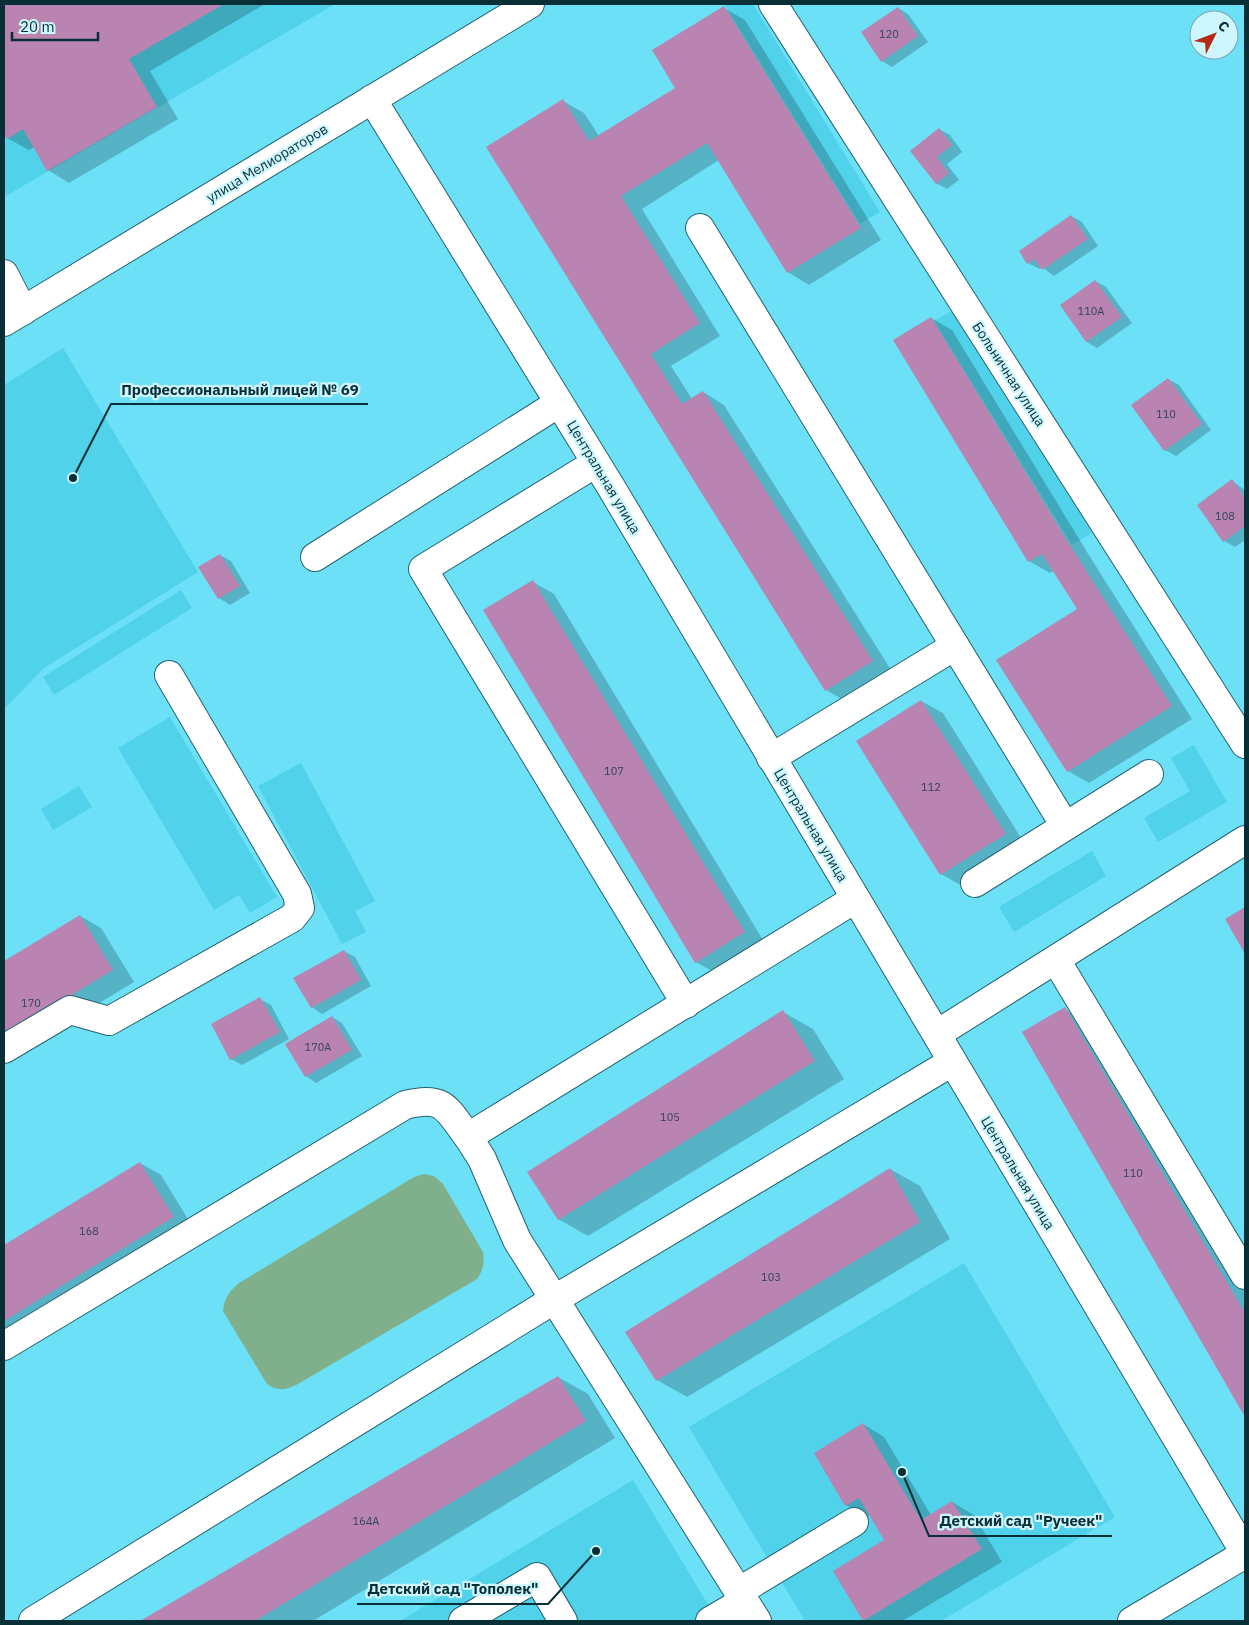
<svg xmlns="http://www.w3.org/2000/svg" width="1249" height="1625" viewBox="0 0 1249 1625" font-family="'IBM Plex Sans',sans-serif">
	<rect width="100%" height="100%" fill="#6ce0f7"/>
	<g fill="#50d2ea">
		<polygon points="4,4 335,4 4,197"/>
		<polygon points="724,4 753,4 880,212 860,224"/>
		<polygon points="955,309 1092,533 1072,545 934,321"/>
		<polygon points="63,348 198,572 44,668 4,709 4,385"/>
		<polygon points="181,590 192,608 54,695 43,677"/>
		<polygon points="170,717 277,897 250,913 239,895 214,910 118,748"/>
		<polygon points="1194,745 1227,802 1158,842 1144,818 1190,791 1171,758"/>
		<polygon points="301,763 375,901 355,911 366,932 342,944 258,786"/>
		<polygon points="79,786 92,807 53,830 41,809"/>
		<polygon points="1092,851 1106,876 1014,932 999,907"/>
		<polygon points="964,1263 1115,1517 941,1621 805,1621 689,1427"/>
		<polygon points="633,1480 718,1621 400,1621"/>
	</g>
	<path fill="#7fb08b" d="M424 1174 434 1176 443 1184 483 1252C485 1263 483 1270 477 1279L298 1384C286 1390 279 1392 267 1384L223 1311C224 1298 229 1292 239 1283L414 1177Z"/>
	<g fill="#0003">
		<polygon points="4,4 265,4 150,71 178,119 69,183 48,170 34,147 29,150 7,138 4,131"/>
		<polygon points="724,8 745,20 881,240 809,285 788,272 719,160 642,209 720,336 671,366 692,399 703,392 724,405 893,673 847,702 826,690 488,147 563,101 584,113 599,136 677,89"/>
		<polygon points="898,8 908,14 928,42 892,67 882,61"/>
		<polygon points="939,129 950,135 962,152 947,164 959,180 947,189 936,183 911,151"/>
		<polygon points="1071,216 1082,222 1098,246 1054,276 1042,267 1039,269 1028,263"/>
		<polygon points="1095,281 1106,287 1132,323 1097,348 1087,342 1061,306"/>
		<polygon points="931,318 952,330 1087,552 1192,719 1089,783 1068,771 1079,610 1054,571 1050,573 1029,561 894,340"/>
		<polygon points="1168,379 1179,385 1211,430 1176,456 1165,450"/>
		<polygon points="1232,481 1245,490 1245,540 1235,547 1224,541"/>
		<polygon points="220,555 231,561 250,593 230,605 219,598 200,567"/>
		<polygon points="533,582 554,594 766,945 717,974 696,962"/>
		<polygon points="921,701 943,713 1026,846 962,886 941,874"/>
		<polygon points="80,916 101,928 134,982 4,1061 4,962"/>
		<polygon points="344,951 355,957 371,986 322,1014 312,1007"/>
		<polygon points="260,999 271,1005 289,1039 242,1065 231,1059"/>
		<polygon points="1065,1009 1086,1021 1245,1291 1245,1414 1023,1033"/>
		<polygon points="783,1012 813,1029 844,1079 588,1236 558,1219"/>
		<polygon points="332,1017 342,1023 362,1056 316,1083 306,1076"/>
		<polygon points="140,1163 161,1175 194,1229 4,1346 4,1247"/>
		<polygon points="890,1169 920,1186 950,1239 687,1397 657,1380"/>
		<polygon points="558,1377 588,1394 615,1438 313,1621 143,1621"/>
		<polygon points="863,1424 884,1437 931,1515 952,1502 974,1515 1002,1562 902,1621 864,1620 886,1541 870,1515 867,1517 846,1505"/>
	</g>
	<g fill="#b984b1">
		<polygon points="4,4 224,4 129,59 157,107 47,171 23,129 7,139 4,134"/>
		<polygon points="724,6 861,228 787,273 707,143 621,196 700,323 651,354 682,404 703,391 873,661 825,691 486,147 563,99 589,141 675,88 652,50"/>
		<polygon points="898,7 918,36 881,62 861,32"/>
		<polygon points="939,128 952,145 937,157 949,173 936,184 910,151"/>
		<polygon points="1071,215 1088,239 1042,270 1034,259 1027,264 1019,251"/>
		<polygon points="1095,280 1122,317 1086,342 1060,305"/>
		<polygon points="931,317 1066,539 1172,706 1067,772 996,660 1077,609 1042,554 1028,562 893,340"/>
		<polygon points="1168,378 1202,424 1164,451 1131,405"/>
		<polygon points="1232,479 1245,498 1245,526 1223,542 1197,505"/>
		<polygon points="220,554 240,586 218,599 198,567"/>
		<polygon points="533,580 745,932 695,963 483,610"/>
		<polygon points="921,700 1006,834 940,875 856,741"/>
		<polygon points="1245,907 1245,954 1225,919"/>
		<polygon points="80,915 113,970 4,1036 4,961"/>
		<polygon points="344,950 361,980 311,1008 293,978"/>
		<polygon points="260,997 280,1032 230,1060 211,1024"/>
		<polygon points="1065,1007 1245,1313 1245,1417 1022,1032"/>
		<polygon points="783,1010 815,1061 558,1220 527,1172"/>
		<polygon points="332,1016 352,1050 305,1077 285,1044"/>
		<polygon points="140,1162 174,1217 4,1321 4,1245"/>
		<polygon points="890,1168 920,1222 656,1381 625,1332"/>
		<polygon points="558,1376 586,1421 255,1621 140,1621"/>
		<polygon points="863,1423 921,1520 952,1501 982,1549 863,1621 833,1571 884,1540 859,1498 845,1506 814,1453"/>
	</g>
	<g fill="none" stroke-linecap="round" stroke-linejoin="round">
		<defs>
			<g id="minor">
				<polyline points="773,4 1245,744"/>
				<polyline points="372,99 611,487 1245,1553"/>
				<polyline points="700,228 1065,826"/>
				<polyline points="4,274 23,311"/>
				<polyline points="4,322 530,4"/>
				<polyline points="596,463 423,569 686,1004"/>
				<polyline points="315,557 559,403"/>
				<polyline points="771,758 955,646"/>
				<polyline points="975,883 1149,774"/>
				<polyline points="1056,960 1245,1275"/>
				<polyline points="937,1034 1245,840"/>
				<polyline points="4,1049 70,1010 109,1021 292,918 300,908 297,894 169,675"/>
				<polyline points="468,1137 482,1159 517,1240 757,1621"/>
				<path d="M4 1346 405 1105C444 1095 446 1108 468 1137L855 899"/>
				<polyline points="738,1592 854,1522"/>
				<polyline points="33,1621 555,1299 952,1062"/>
				<polyline points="463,1621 537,1577 563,1621"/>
				<polyline points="710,1621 744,1601"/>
				<polyline points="1132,1621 1245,1554"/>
			</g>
		</defs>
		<use href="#minor" stroke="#24636f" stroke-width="30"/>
		<use href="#minor" stroke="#fff" stroke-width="28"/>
	</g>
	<g text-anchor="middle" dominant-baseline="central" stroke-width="4.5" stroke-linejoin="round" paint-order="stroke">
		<g font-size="11" fill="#344455">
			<text x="889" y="34">120</text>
			<text x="1091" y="311">110А</text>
			<text x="1166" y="414">110</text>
			<text x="1225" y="516">108</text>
			<text x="614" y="771">107</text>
			<text x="931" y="787">112</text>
			<text x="31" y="1003">170</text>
			<text x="318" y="1047">170А</text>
			<text x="670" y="1117">105</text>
			<text x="1133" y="1173">110</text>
			<text x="89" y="1231">168</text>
			<text x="771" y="1277">103</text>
			<text x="366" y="1521">164А</text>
		</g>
		<g font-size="14" fill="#082f36" stroke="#cdf6ff">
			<text transform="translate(267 163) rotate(-31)">улица Мелиораторов</text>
			<text transform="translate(1009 374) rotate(57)">Больничная улица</text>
			<text transform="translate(604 477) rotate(59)">Центральная улица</text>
			<text transform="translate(811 825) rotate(59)">Центральная улица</text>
			<text transform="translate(1018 1173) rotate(59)">Центральная улица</text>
		</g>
	</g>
	<path fill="none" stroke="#082f36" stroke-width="2" d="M73 478L111 404H368M902 1472L929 1536H1112M596 1551L548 1604H357"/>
	<g fill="#082f36" stroke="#cdf6ff" stroke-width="2">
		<circle cx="73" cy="478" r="5"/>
		<circle cx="902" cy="1472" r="5"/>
		<circle cx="596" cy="1551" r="5"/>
	</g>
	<g font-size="15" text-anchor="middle" font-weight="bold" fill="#082f36" stroke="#cdf6ff" stroke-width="4.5" stroke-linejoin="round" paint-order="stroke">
		<text x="240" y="395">Профессиональный лицей № 69</text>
		<text x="1021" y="1526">Детский сад "Ручеек"</text>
		<text x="453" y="1594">Детский сад "Тополек"</text>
	</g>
	<rect width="1249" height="1625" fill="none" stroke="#082f36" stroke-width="10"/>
	<g transform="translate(1214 35) rotate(48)"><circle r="24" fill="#cdf6ff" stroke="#7ea6af"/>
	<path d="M0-4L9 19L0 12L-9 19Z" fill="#b62a12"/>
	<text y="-8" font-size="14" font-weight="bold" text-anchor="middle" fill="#082f36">С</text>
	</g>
	<path d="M12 32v8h86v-8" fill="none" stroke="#082f36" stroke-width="2.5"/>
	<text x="20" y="32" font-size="15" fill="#082f36" stroke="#cdf6ff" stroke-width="4" paint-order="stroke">20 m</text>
</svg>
